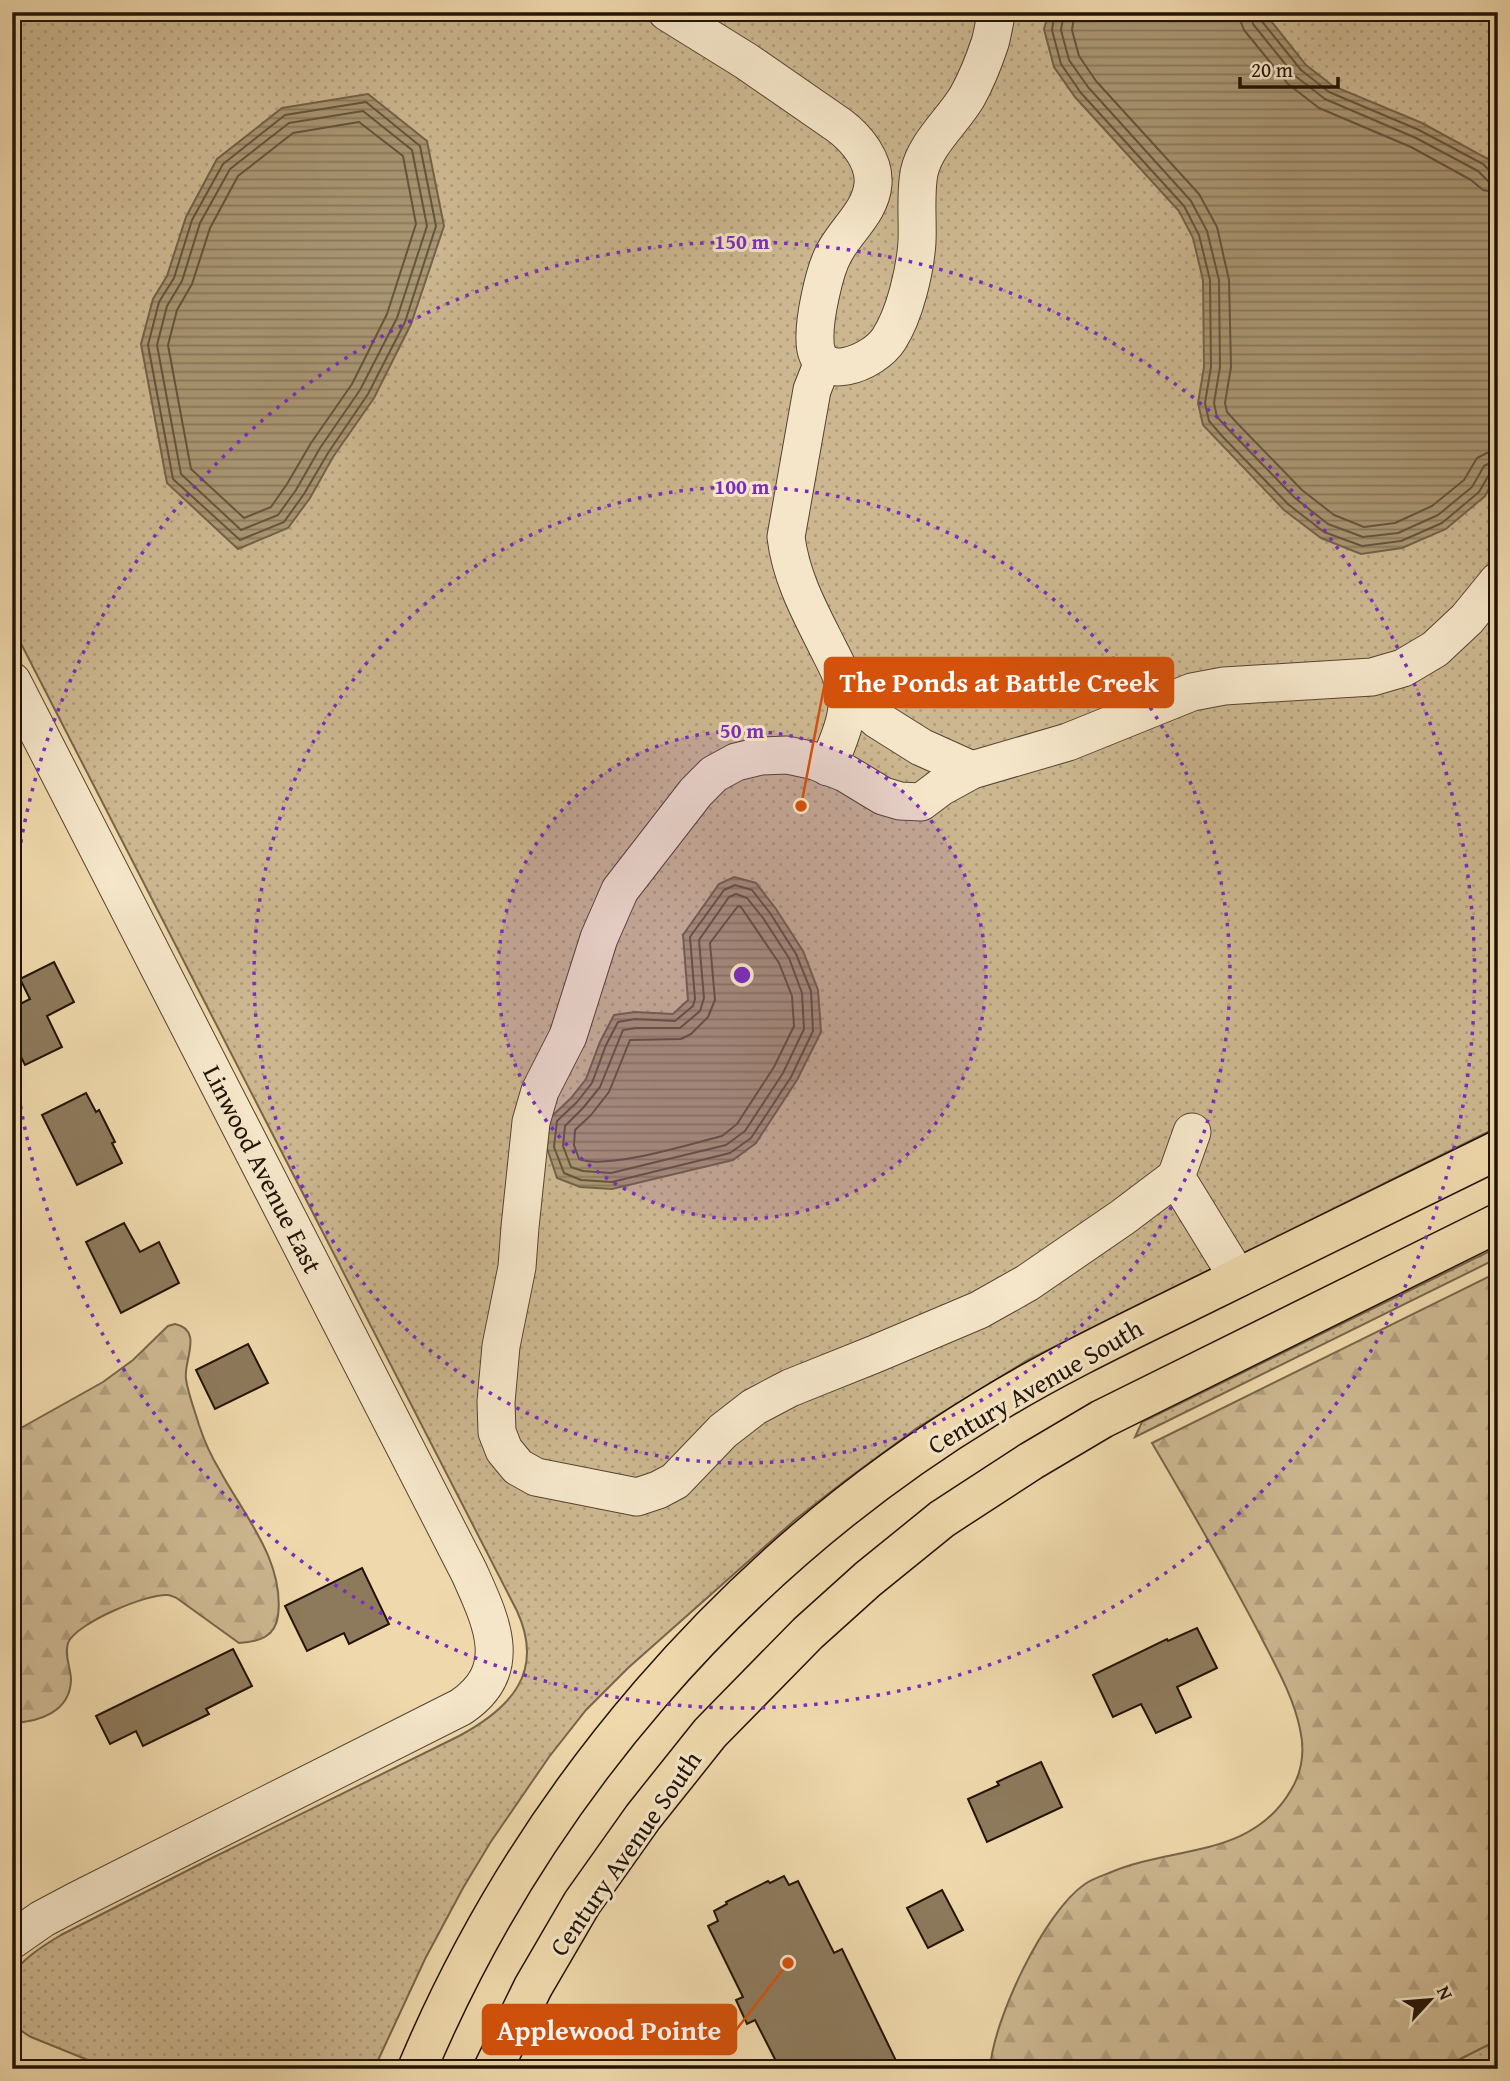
<svg xmlns="http://www.w3.org/2000/svg" width="1510" height="2081" viewBox="0 0 1510 2081" font-family="'Gentium Book Plus',serif">
	<defs>
		<pattern id="grass-dots" width="8" height="8" patternUnits="userSpaceOnUse" patternTransform="scale(1.75)"><rect width="8" height="8" fill="#ccb790"/><path d="M2 2h.1M6 6h.1" fill="none" stroke="#af9c7b" stroke-width="1.8" stroke-linecap="round"/></pattern>
		<pattern id="forest-firs" width="22" height="20" patternUnits="userSpaceOnUse" patternTransform="scale(1.75)"><rect width="22" height="20" fill="#ccb790"/><path d="M5 1l3.5 6h-7zM16 11l3.5 6h-7z" fill="#af9c7b"/></pattern>
		<pattern id="water-rules" width="6" height="5" patternUnits="userSpaceOnUse" patternTransform="scale(1.75)"><rect width="6" height="5" fill="#a99673"/><path d="M0 2.5h6" fill="none" stroke="#89795c"/></pattern>
	</defs>
	<rect width="100%" height="100%" fill="#efd9ac"/>
	<filter id="stains"><feTurbulence type="fractalNoise" baseFrequency=".00286" numOctaves="4"/><feColorMatrix values="0 0 0 0 .2 0 0 0 0 .09 0 0 0 0 .02 0 0 0 .5 -.17"/></filter>
	<radialGradient id="worn" r=".72"><stop offset=".6" stop-color="#630" stop-opacity="0"/><stop offset="1" stop-color="#630" stop-opacity=".3"/></radialGradient>
	<g fill="url(#grass-dots)" stroke="#77654a" stroke-width="2">
		<path d="M12 12H1498V1127L1028 1360 917 1428 846 1480 796 1519 628 1668 586 1710 549 1757 490 1843 463 1888 425 1959 374 2069H110L31 2037C14 2028 12 2020 12 2002 12 1995 11 1986 12 1979 16 1962 46 1944 61 1935L214 1857 459 1736C511 1708 545 1672 517 1611L12 626Z"/>
		<polygon points="1498,1247 1498,1258 1135,1437 1142,1422"/>
		<polygon points="1498,2040 1498,2069 1440,2069"/>
	</g>
	<g fill="url(#forest-firs)" stroke="#77654a" stroke-width="2">
		<path d="M1498 1272V2040L1440 2069H990C993 2020 1044 1912 1085 1884 1092 1879 1101 1876 1109 1873 1173 1845 1251 1859 1291 1790 1302 1772 1305 1751 1300 1729 1293 1695 1274 1663 1259 1633 1225 1568 1189 1506 1152 1443Z"/>
		<path d="M175 1324C204 1330 183 1361 186 1379 188 1394 195 1411 199 1425 204 1440 211 1456 219 1469 243 1514 285 1561 278 1616 275 1637 259 1642 239 1643L178 1599C177 1598 170 1595 168 1595 148 1593 76 1623 68 1643 64 1656 71 1668 71 1680 70 1712 39 1722 12 1723V1433L103 1382 133 1360 168 1326Z"/>
	</g>
	<g fill="url(#water-rules)" stroke="#736247" stroke-width="2">
		<polygon points="1049,12 1264,12 1306,65 1333,86 1422,123 1488,159 1498,170 1498,472 1485,496 1446,529 1402,548 1361,554 1321,538 1284,510 1203,425 1198,403 1204,367 1203,280 1193,238 1179,211 1075,97 1054,67 1044,29"/>
		<polygon points="368,94 427,141 444,226 411,324 374,398 333,457 310,498 288,528 238,549 167,483 141,344 153,299 167,276 186,217 217,159 282,108"/>
		<polygon points="734,877 756,883 776,909 803,951 818,990 821,1032 797,1080 756,1143 733,1160 612,1189 580,1187 557,1178 547,1148 550,1118 571,1098 586,1079 600,1042 614,1015 635,1012 673,1014 688,1000 683,935 719,884"/>
	</g>
	<g fill="none" stroke-linecap="round" stroke-linejoin="round">
		<g stroke="#66543c" stroke-width="2">
			<polyline points="1055,12 1052,30 1061,64 1081,93 1184,206 1199,235 1210,280 1211,367 1205,403 1209,421 1223,437 1289,505 1324,532 1362,546 1401,541 1442,523 1479,492 1490,473 1498,471"/>
			<polyline points="1064,12 1061,30 1069,60 1088,87 1191,201 1207,231 1219,280 1220,367 1214,403 1217,417 1230,431 1295,498 1328,524 1363,537 1398,533 1438,515 1472,487 1484,466 1490,463 1498,462"/>
			<polyline points="1075,12 1072,30 1079,56 1096,81 1199,194 1217,227 1229,280 1231,367 1225,403 1227,412 1237,423 1302,490 1334,515 1364,527 1395,523 1432,506 1464,480 1477,458 1487,453 1498,451"/>
			<polyline points="1239,12 1240,20 1244,30 1288,84 1319,108 1411,147 1471,180 1483,190 1498,193"/>
			<polyline points="1250,12 1253,24 1294,75 1325,99 1416,138 1478,171 1488,181 1498,182"/>
			<polyline points="1259,12 1260,19 1301,70 1329,92 1419,130 1483,164 1492,173 1498,174"/>
			<polygon points="366,102 420,146 436,226 405,322 368,394 328,453 304,494 284,522 240,540 173,479 148,345 159,302 174,278 192,220 223,164 285,115"/>
			<polygon points="363,111 412,150 427,226 397,318 360,390 320,448 296,490 278,515 241,530 181,474 157,345 167,306 182,281 200,223 230,169 289,123"/>
			<polygon points="359,122 403,156 416,224 387,314 352,384 311,443 287,484 271,507 244,518 191,469 168,345 177,310 192,284 210,228 238,176 293,133"/>
			<polygon points="735,885 752,890 770,913 796,954 811,991 813,1031 791,1077 751,1138 730,1153 612,1182 581,1180 564,1173 554,1147 557,1121 577,1102 592,1083 606,1045 618,1022 635,1019 675,1021 693,1006 695,999 690,937 724,890"/>
			<polygon points="736,894 747,898 763,918 789,958 802,993 804,1029 783,1073 745,1131 726,1145 611,1173 583,1171 571,1167 563,1146 565,1126 583,1108 600,1087 623,1030 636,1028 680,1028 700,1011 704,998 699,940 729,897"/>
			<path d="M738 906 741 907 779 963 792 996 794 1026 774 1067 737 1124 722 1136C690 1144 607 1170 579 1159L574 1145 575 1130 591 1115 609 1092 630 1040 681 1039 691 1034 708 1017 715 1000 710 943Z"/>
		</g>
	</g>
	<g fill="#8d7a5c" stroke="#221305" stroke-width="2">
		<polygon points="54,962 74,1002 47,1016 62,1047 25,1065 19,1053 12,1056 12,1008 30,999 20,979"/>
		<polygon points="86,1093 96,1112 99,1110 115,1142 112,1143 122,1163 77,1185 42,1115"/>
		<polygon points="124,1223 140,1252 159,1242 179,1283 121,1313 86,1242"/>
		<polygon points="248,1344 268,1383 215,1409 196,1370"/>
		<polygon points="362,1568 389,1624 349,1644 344,1633 307,1651 285,1606"/>
		<polygon points="1197,1628 1217,1668 1177,1687 1191,1717 1156,1733 1141,1704 1113,1717 1093,1675 1167,1639 1168,1641"/>
		<polygon points="233,1649 252,1686 206,1709 209,1714 143,1746 136,1731 110,1744 96,1716"/>
		<polygon points="1041,1762 1062,1807 987,1842 968,1799 999,1785 997,1782"/>
		<polygon points="784,1876 789,1885 798,1881 834,1953 842,1949 900,2069 780,2069 755,2020 747,2024 736,2000 743,1997 708,1926 718,1921 714,1911 727,1904 726,1902 768,1881 770,1883"/>
		<polygon points="942,1890 963,1930 928,1948 907,1908"/>
	</g>
	<g fill="none" stroke-linecap="round" stroke-linejoin="round">
		<defs>
			<g id="minor">
				<path d="M667 12 746 61 840 126C857 139 875 161 873 184 871 211 846 230 834 253 824 271 814 319 815 340 815 387 874 363 889 339 905 314 915 271 917 242 918 220 915 195 919 173 925 144 952 122 967 97 976 81 984 61 990 43 993 33 994 22 997 12"/>
				<path d="M823 362 812 390 786 537C791 578 810 612 828 648 835 662 844 678 847 693 850 718 836 745 828 767"/>
				<path d="M12 681 469 1572C491 1621 516 1670 461 1707L76 1901 42 1919 12 1940"/>
				<polyline points="847,693 878,720 921,747 972,770"/>
				<polyline points="1192,1132 1176,1177 1238,1278"/>
				<polyline points="1176,1177 1123,1217 1027,1283 979,1310 875,1354 790,1388 754,1407 723,1431 675,1481 658,1490 637,1497 536,1477 518,1467 504,1450 497,1432 496,1402 501,1346 517,1267 520,1227 531,1122 540,1091 568,1036 599,938 620,890 696,792 714,774 736,762 761,756 787,755 815,761 845,773 883,796 900,801 921,802 941,787 972,770 1068,742 1192,692 1224,686 1372,677 1403,668 1435,649 1467,619 1498,581"/>
			</g>
			<g id="major">
				<path d="M417 2069C532 1796 734 1562 987 1408 1060 1363 1138 1327 1215 1289 1309 1243 1403 1197 1498 1150"/>
				<polyline points="493,2069 533,1987 582,1903 643,1817 710,1733 808,1633 868,1579 942,1519 1031,1461 1102,1419 1498,1223"/>
			</g>
		</defs>
		<use href="#minor" stroke="#55442f" stroke-width="39"/>
		<use href="#major" stroke="#221305" stroke-width="41"/>
		<use href="#minor" stroke="#f5e6c9" stroke-width="37"/>
		<use href="#major" stroke="#efd9ac" stroke-width="38"/>
	</g>
	<circle cx="742" cy="975" r="244" fill="#7b2cbf" fill-opacity=".12"/>
	<g fill="none" stroke="#7b2cbf" stroke-width="3.5" stroke-dasharray="3.5 7">
		<circle cx="742" cy="975" r="244"/>
		<circle cx="742" cy="975" r="488"/>
		<path d="M12 905A733 733 0 1 1 12 1045"/>
	</g>
	<g text-anchor="middle" dominant-baseline="central" stroke-width="6" stroke-linejoin="round" paint-order="stroke">
		<g font-size="26" fill="#221305" stroke="#f5e6c9">
			<text transform="translate(263 1169) rotate(63)">Linwood Avenue East</text>
			<text transform="translate(1035 1386) rotate(-30)">Century Avenue South</text>
			<text transform="translate(625 1853) rotate(-55)">Century Avenue South</text>
		</g>
	</g>
	<circle cx="742" cy="975" r="10" fill="#7b2cbf" stroke="#f5e6c9" stroke-width="3.5"/>
	<g font-size="21" text-anchor="middle" font-weight="bold" fill="#7b2cbf" stroke="#f5e6c9" stroke-width="6" stroke-linejoin="round" paint-order="stroke">
		<text x="742" y="249">150 m</text>
		<text x="742" y="494">100 m</text>
		<text x="742" y="738">50 m</text>
	</g>
	<path fill="none" stroke="#d4520b" stroke-width="2.5" d="M801 806L825 682M788 1963L736 2030"/>
	<g fill="#d4520b" stroke="#f5e6c9" stroke-width="2.5">
		<circle cx="801" cy="806" r="7"/>
		<circle cx="788" cy="1963" r="7"/>
	</g>
	<g fill="#d4520b" stroke="#d4520b" stroke-width="2.5">
		<rect x="825" y="658" width="348" height="49" rx="7"/>
		<rect x="483" y="2005" width="253" height="49" rx="7"/>
	</g>
	<g font-size="28" text-anchor="middle" font-weight="bold" fill="#fff">
		<text x="999" y="692">The Ponds at Battle Creek</text>
		<text x="609" y="2040">Applewood Pointe</text>
	</g>
	<rect width="1510" height="2081" fill="none" stroke="#efd9ac" stroke-width="42"/>
	<rect x="14" y="14" width="1482" height="2053" fill="none" stroke="#221305" stroke-width="3.5"/>
	<rect x="21" y="21" width="1468" height="2039" fill="none" stroke="#221305" stroke-width="2"/>
	<g transform="translate(1430 2000) rotate(64)" stroke="#f5e6c9" stroke-width="5" paint-order="stroke">
	<path d="M0-5L12 26L0 18L-12 26Z" fill="#221305"/>
	<text y="-10" font-size="19" font-weight="bold" text-anchor="middle" fill="#221305">N</text>
	</g>
	<path d="M1240 77v10h98v-10" fill="none" stroke="#221305" stroke-width="3.5"/>
	<text x="1251" y="77" font-size="21" fill="#221305" stroke="#f5e6c9" stroke-width="5" paint-order="stroke">20 m</text>
	<rect width="100%" height="100%" filter="url(#stains)"/>
	<rect width="100%" height="100%" fill="url(#worn)"/>
</svg>
